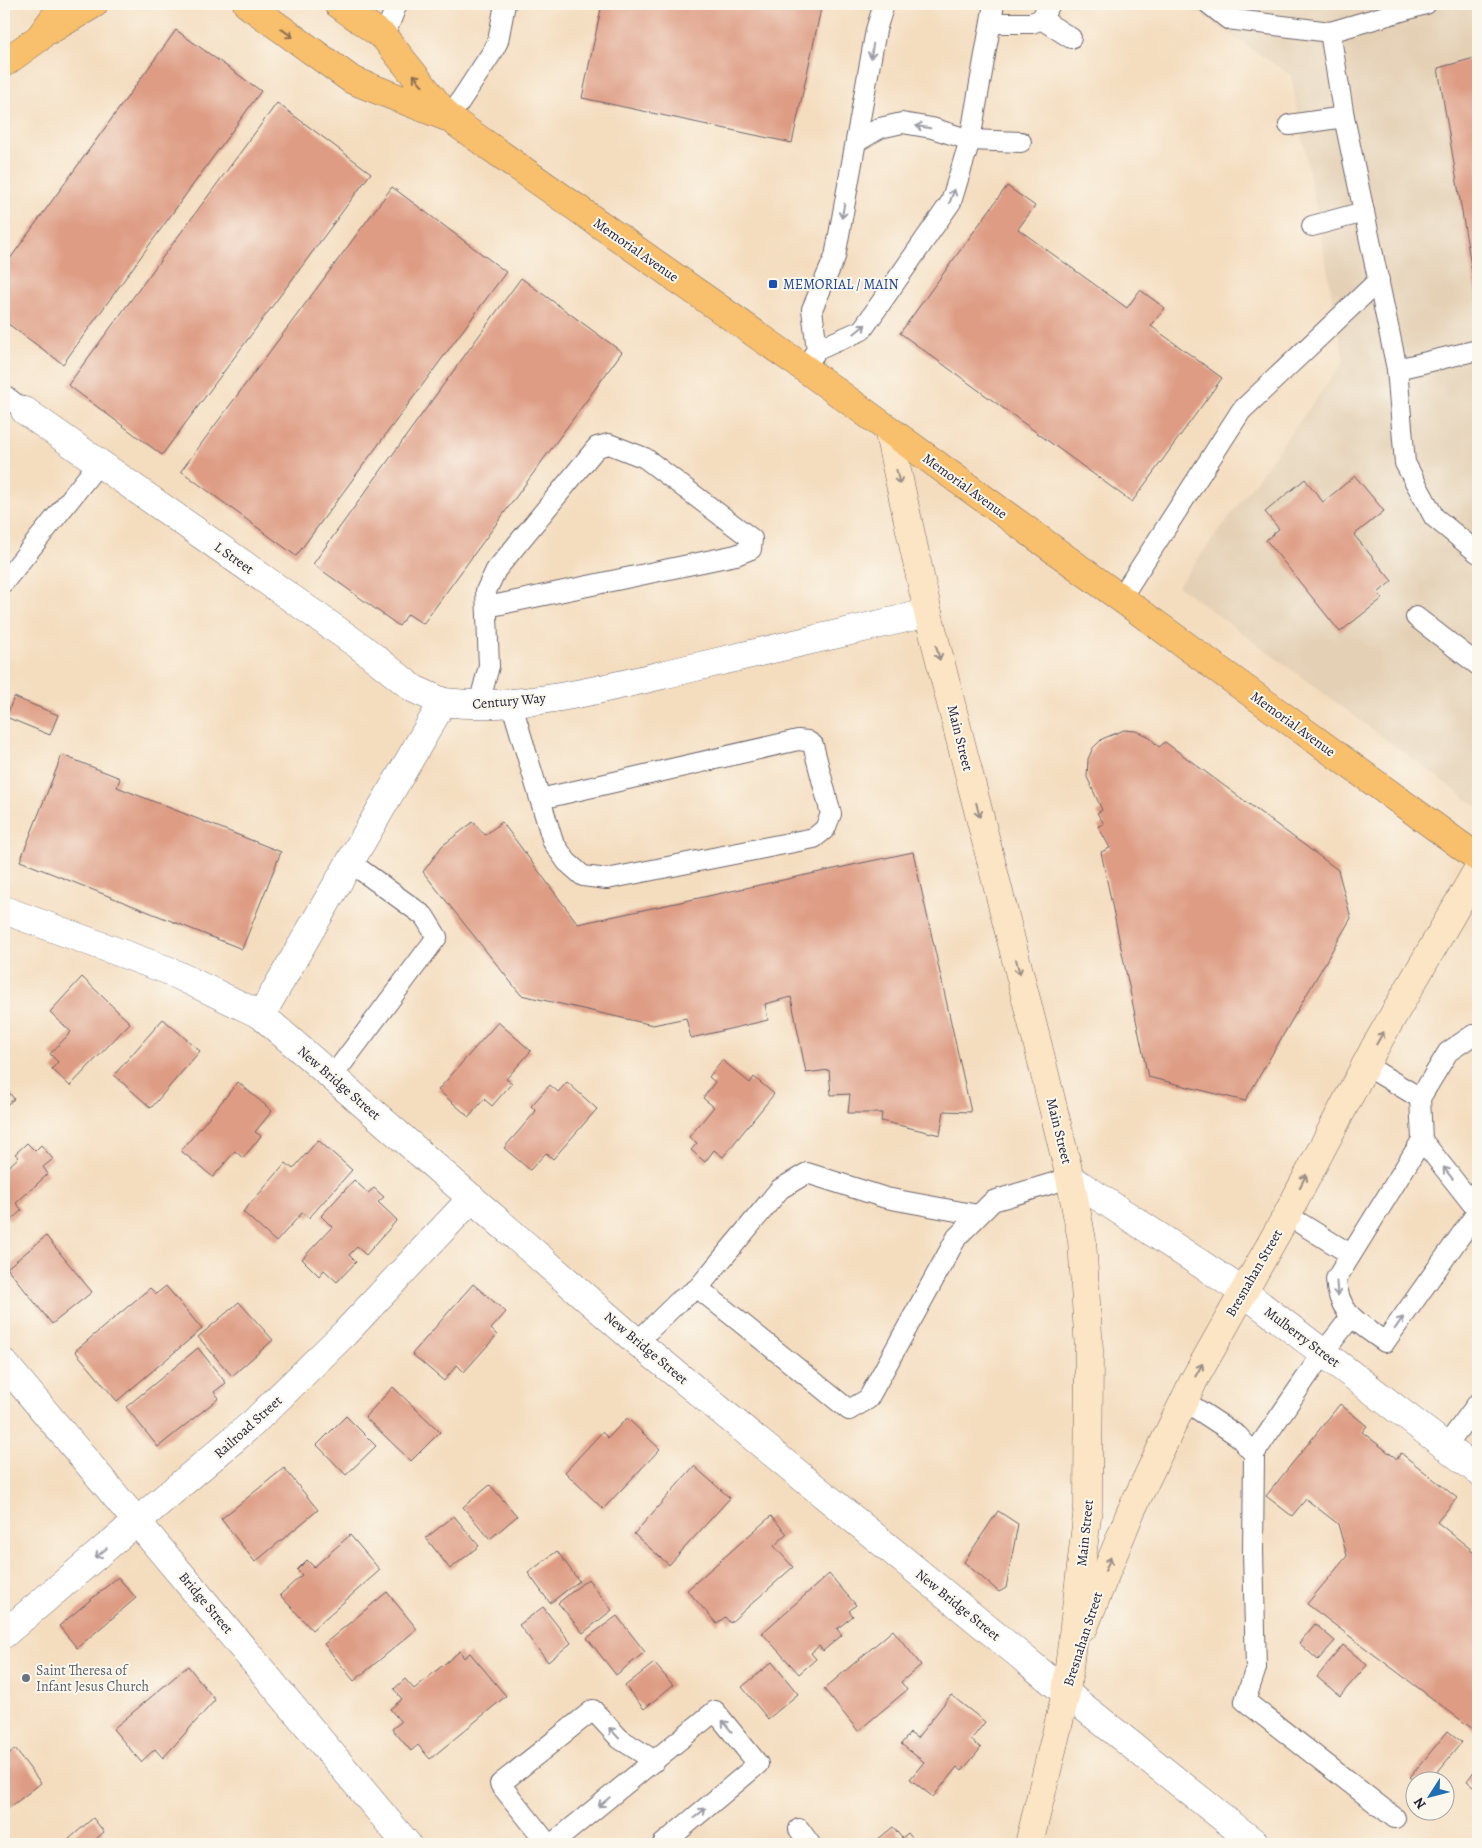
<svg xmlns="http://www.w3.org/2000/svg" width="1482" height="1848" viewBox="0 0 1482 1848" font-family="Alegreya,serif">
	<rect width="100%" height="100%" fill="#fbf7ec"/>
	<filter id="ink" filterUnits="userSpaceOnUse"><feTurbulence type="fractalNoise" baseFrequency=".02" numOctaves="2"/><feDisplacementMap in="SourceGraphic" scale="10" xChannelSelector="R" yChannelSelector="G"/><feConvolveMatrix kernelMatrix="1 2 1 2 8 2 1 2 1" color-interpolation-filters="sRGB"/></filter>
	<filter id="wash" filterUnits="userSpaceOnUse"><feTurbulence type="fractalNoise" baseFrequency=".0096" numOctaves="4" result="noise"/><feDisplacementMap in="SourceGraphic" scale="20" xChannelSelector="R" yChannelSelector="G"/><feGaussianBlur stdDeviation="1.12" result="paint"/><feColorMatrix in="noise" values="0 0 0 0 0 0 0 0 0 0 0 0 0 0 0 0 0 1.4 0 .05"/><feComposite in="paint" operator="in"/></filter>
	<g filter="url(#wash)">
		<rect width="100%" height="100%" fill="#f4ddbf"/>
		<polygon fill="#e4d0b5" points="1185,4 1478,4 1478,807 1178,586 1344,361 1291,75"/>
		<g id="blocks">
			<g fill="#de9c84">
				<polygon points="602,4 822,4 792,143 582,98"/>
				<polygon points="176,30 261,91 63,364 4,321 4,267"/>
				<polygon points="1478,57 1478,302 1477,302 1438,68"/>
				<polygon points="277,103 371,173 162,455 68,385"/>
				<polygon points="1007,186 1035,206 1018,229 1127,308 1140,290 1165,308 1151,326 1222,378 1132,502 900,333"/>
				<polygon points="392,187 506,272 296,556 181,471"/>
				<polygon points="521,278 622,352 423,624 408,614 399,626 313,564"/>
				<polygon points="1355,476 1384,511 1354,535 1392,581 1378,593 1383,598 1340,632 1266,540 1279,529 1265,512 1305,479 1323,502"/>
				<polygon points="14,697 58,715 50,735 6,717"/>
				<polygon points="1124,730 1136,731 1148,736 1159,747 1165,742 1338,870 1351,918 1245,1101 1148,1077 1101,852 1110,848 1098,826 1104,824 1097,813 1102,810 1087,777 1088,759 1093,748 1102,739"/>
				<polygon points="62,755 120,778 117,787 281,852 242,949 20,861"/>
				<polygon points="473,822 485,835 502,822 578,924 913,852 971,1112 944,1111 940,1135 881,1121 882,1113 848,1113 850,1094 831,1095 829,1070 806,1073 791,997 765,1004 768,1020 691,1038 686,1018 653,1025 521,995 423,872 442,846"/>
				<polygon points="82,977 130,1023 70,1086 52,1069 58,1062 50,1054 71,1032 50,1012"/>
				<polygon points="163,1019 200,1051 151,1108 114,1075"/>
				<polygon points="498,1022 531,1051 506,1079 512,1083 492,1106 484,1099 469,1117 438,1090"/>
				<polygon points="722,1060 750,1083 754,1077 774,1094 723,1157 714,1150 705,1162 691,1150 697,1143 689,1137 714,1107 703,1098 715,1082 709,1077"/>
				<polygon points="238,1082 272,1111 255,1132 261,1136 243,1158 235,1151 213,1177 181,1151"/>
				<polygon points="567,1082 597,1109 553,1159 546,1153 530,1170 504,1148 536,1111 531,1106 550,1085 558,1092"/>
				<polygon points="4,1085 14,1099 4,1107"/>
				<polygon points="318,1140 352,1170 309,1218 302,1213 276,1242 243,1212 286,1163 293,1169"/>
				<polygon points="27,1143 35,1151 41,1145 53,1159 43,1167 48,1174 16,1203 22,1210 10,1221 4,1214 4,1171 19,1157 15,1154"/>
				<polygon points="354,1180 368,1193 374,1188 384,1197 378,1202 397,1220 366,1255 357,1247 349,1255 356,1262 337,1282 324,1270 319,1276 302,1259 332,1227 321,1216"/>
				<polygon points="46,1236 92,1292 52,1324 7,1268"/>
				<polygon points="473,1284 506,1312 491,1329 497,1335 464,1372 457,1365 444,1381 412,1354"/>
				<polygon points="166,1286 202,1329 117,1401 75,1351 150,1288 156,1294"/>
				<polygon points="239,1302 273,1340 232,1376 198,1337"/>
				<polygon points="198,1348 226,1383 214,1392 219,1398 158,1447 126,1407"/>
				<polygon points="393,1387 440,1432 411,1461 365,1417"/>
				<polygon points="1340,1404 1367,1426 1362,1432 1397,1459 1401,1453 1457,1498 1437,1522 1478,1555 1478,1733 1307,1604 1347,1556 1338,1524 1306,1499 1292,1516 1266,1496"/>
				<polygon points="346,1416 376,1446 346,1475 317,1445"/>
				<polygon points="627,1418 660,1449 603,1509 565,1472 602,1432 608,1438"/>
				<polygon points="694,1466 730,1498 669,1565 634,1534"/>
				<polygon points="284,1468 318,1510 255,1562 221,1519"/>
				<polygon points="490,1485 517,1516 490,1539 463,1507"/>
				<polygon points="998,1511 1018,1524 1006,1588 999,1592 964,1562"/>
				<polygon points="454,1516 479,1546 450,1569 426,1538"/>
				<polygon points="771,1516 787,1534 774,1546 793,1567 730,1623 725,1617 717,1624 687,1590"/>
				<polygon points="350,1535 380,1570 312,1630 280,1595 302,1575 297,1570 307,1560 314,1567"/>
				<polygon points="557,1551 579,1581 550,1603 528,1573"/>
				<polygon points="829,1574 856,1605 849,1611 853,1616 837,1629 842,1635 823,1651 819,1646 811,1653 816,1659 799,1674 762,1633"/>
				<polygon points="118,1577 136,1598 77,1648 59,1626"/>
				<polygon points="588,1579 612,1610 583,1633 558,1603"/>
				<polygon points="387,1592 417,1629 354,1681 324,1644"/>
				<polygon points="543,1607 571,1643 548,1662 519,1625"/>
				<polygon points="617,1616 645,1652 616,1675 587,1638"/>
				<polygon points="1315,1624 1335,1641 1318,1660 1299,1643"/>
				<polygon points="893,1630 921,1665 901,1682 907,1690 858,1731 824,1689"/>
				<polygon points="1343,1645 1367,1665 1340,1696 1317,1677"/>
				<polygon points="460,1651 464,1658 470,1653 506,1696 430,1759 418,1745 411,1751 392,1729 401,1722 390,1709 402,1699 394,1689 405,1679 414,1689"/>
				<polygon points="772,1662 798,1694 768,1719 742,1687"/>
				<polygon points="654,1663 673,1685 644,1709 625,1686"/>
				<polygon points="188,1666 215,1700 163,1758 155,1749 141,1762 113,1729"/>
				<polygon points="951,1695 985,1722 971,1740 981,1748 962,1771 957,1767 933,1797 910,1779 924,1762 901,1744 910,1733 917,1738"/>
				<polygon points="1448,1731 1462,1742 1431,1780 1414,1780 1410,1777"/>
				<polygon points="4,1745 10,1753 15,1749 41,1783 9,1808 4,1802"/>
				<polygon points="1478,1766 1478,1790 1467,1781"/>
				<polygon points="93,1818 104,1832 90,1844 73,1844 69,1839"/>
				<polygon points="893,1827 902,1838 908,1833 917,1844 872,1844"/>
				<polygon points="776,1838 781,1844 768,1844"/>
			</g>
		</g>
	</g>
	<g filter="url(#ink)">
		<use href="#blocks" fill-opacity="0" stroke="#6c6369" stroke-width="1"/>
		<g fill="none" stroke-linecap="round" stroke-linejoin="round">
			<defs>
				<g id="lane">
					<polyline points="1209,4 1228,19 1330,32 1344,117 1397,369 1405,463 1434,517 1478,553"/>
					<polyline points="1041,19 1071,38"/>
					<polyline points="991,23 1032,23 1041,19 1050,4"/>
					<polyline points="1330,32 1426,4"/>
					<polyline points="384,37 397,4"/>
					<polyline points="449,118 493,51 498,41 505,4"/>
					<polyline points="1289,125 1344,117"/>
					<polyline points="856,142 880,128 902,123 932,128 970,140 1021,142"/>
					<polyline points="1312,226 1364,212"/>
					<polyline points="817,350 812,309 835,257 876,30 884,4"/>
					<polyline points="804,368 817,350 862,330 951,202 970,140 994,4"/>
					<polyline points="1397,369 1478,350"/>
					<polyline points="4,395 25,411"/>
					<polyline points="4,582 99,463"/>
					<polyline points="1120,599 1241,411 1379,280"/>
					<polyline points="1416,617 1478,665"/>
					<polyline points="511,702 553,842 567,862 583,876 607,879 814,838 825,829 831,814 813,745 807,741 798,740 540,799"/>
					<polyline points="479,704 489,666 486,591 496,570 597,447 609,444 645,458 752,539 751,549 736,555 487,607"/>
					<polyline points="1365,1065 1420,1098"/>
					<polyline points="332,1077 437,937 424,916 350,862"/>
					<polyline points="1422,1140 1420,1098 1448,1052 1473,1035 1478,1036"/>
					<path d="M1478 1211 1422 1140 1336 1279C1338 1314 1359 1323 1385 1342L1478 1211"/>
					<polyline points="1287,1215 1350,1254"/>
					<polyline points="698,1288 780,1189 807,1173 886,1198 978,1215"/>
					<polyline points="637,1342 679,1301 698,1288 849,1410 868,1399 957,1237 993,1201 1070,1178"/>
					<polyline points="1183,1400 1238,1436 1254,1454 1253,1552 1256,1668 1245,1701 1395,1818"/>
					<polyline points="1446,1446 1478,1403"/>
					<polyline points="1254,1454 1323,1353 1351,1317"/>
					<polyline points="799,1829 810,1844"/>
					<polyline points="548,1844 500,1784 593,1710 620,1739 655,1761"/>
					<polyline points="552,1844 715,1711 758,1764 663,1844"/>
				</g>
				<g id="street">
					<polyline points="25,411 361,647 414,689 443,702"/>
					<polyline points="4,910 167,970 261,1015 637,1342 1066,1693 1256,1844"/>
					<path d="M261 1015 443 702C522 712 610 687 687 669 767 651 847 632 928 613"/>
					<polyline points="1070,1178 1242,1291 1478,1471"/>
					<polyline points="4,1363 407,1844"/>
					<polyline points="4,1634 253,1423 345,1333 472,1198"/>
				</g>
				<g id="secondary">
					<polyline points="888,429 928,613 1040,1054 1070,1178 1082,1240 1089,1350 1088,1508 1066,1693 1029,1844"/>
					<polyline points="1084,1627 1131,1511 1194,1380 1287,1215 1375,1047 1478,869"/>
				</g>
				<g id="primary">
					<polyline points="247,4 352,80 449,118 804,368 1478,858"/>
					<polyline points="338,4 384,37 448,117"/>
					<polyline points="50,30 94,4"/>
					<polyline points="4,63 39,38 64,4"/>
				</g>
			</defs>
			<use href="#lane" stroke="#6c6369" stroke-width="22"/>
			<use href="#street" stroke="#6c6369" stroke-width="29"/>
			<use href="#secondary" stroke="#6c6369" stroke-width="29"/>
			<use href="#primary" stroke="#6c6369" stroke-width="29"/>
			<use href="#lane" stroke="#fff" stroke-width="20"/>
			<use href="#street" stroke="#fff" stroke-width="28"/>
			<use href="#secondary" stroke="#fce5c4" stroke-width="28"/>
			<use href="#primary" stroke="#f8bf6c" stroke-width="28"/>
		</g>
		<defs><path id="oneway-shaft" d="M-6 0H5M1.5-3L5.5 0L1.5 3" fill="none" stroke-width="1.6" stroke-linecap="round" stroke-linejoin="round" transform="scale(1.25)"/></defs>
		<g stroke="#8d7054">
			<use href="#oneway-shaft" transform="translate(287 33) rotate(36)"/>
			<use href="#oneway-shaft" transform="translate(418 80) rotate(-129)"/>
		</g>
		<g stroke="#9c9ca7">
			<use href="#oneway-shaft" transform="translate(872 51) rotate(100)"/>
			<use href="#oneway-shaft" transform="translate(923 127) rotate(-170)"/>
			<use href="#oneway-shaft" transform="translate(952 196) rotate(-70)"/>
			<use href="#oneway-shaft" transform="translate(843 211) rotate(100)"/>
			<use href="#oneway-shaft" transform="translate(860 329) rotate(-39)"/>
			<use href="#oneway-shaft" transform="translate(1448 1173) rotate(-128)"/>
			<use href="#oneway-shaft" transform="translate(1337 1289) rotate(86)"/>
			<use href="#oneway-shaft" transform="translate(1399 1323) rotate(-55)"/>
			<use href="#oneway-shaft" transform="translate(101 1553) rotate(140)"/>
			<use href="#oneway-shaft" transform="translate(727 1726) rotate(-129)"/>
			<use href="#oneway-shaft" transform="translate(614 1733) rotate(-133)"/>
			<use href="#oneway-shaft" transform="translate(604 1802) rotate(141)"/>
			<use href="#oneway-shaft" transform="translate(700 1813) rotate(-40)"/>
		</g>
		<g stroke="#9a8d86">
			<use href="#oneway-shaft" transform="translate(898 477) rotate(78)"/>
			<use href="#oneway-shaft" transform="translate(938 653) rotate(75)"/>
			<use href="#oneway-shaft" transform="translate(978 810) rotate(76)"/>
			<use href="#oneway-shaft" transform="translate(1018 967) rotate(76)"/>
			<use href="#oneway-shaft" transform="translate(1380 1038) rotate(-60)"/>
			<use href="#oneway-shaft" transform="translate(1303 1181) rotate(-63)"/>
			<use href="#oneway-shaft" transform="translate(1199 1370) rotate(-61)"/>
			<use href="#oneway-shaft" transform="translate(1108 1564) rotate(-67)"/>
		</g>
	</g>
	<rect fill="#1a4fb4" stroke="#fbf7ec" stroke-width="2" x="768" y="279" width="10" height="10" rx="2.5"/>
	<circle fill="#6b7280" stroke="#fbf7ec" stroke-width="2" cx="26" cy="1678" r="5"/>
	<g text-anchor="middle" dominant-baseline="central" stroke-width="4" stroke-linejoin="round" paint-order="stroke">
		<g font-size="14" fill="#22223b" stroke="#fbf7ec">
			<text transform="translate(636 250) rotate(35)">Memorial Avenue</text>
			<text transform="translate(965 486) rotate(36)">Memorial Avenue</text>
			<text transform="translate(234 558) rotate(35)">L Street</text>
			<text transform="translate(509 701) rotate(-5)">Century Way</text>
			<text transform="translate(1293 724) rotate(36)">Memorial Avenue</text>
			<text transform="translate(960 738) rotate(76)">Main Street</text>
			<text transform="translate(339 1083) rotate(41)">New Bridge Street</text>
			<text transform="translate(1059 1131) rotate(76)">Main Street</text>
			<text transform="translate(1254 1273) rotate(-60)">Bresnahan Street</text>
			<text transform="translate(1302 1337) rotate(37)">Mulberry Street</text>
			<text transform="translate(646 1348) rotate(40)">New Bridge Street</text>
			<text transform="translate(248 1427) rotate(-42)">Railroad Street</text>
			<text transform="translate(1085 1533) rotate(-84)">Main Street</text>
			<text transform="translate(206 1603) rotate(50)">Bridge Street</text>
			<text transform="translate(958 1605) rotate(39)">New Bridge Street</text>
			<text transform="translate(1083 1639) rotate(-72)">Bresnahan Street</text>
		</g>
		<g font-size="14" fill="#164399" stroke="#fbf7ec" text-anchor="start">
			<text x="783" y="284">MEMORIAL / MAIN</text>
		</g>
		<g font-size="14" fill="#5b616d" stroke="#fbf7ec" text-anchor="start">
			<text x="36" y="1670">Saint Theresa of<tspan x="36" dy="16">Infant Jesus Church</tspan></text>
		</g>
	</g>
	<rect width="1482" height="1848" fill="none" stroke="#fbf7ec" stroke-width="20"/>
	<g transform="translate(1430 1796) rotate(234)"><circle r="24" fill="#fbf7ec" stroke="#a4a2a5"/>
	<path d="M0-4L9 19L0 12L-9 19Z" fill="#1f6fb2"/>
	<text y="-8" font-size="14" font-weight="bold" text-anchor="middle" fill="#22223b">N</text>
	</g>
</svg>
